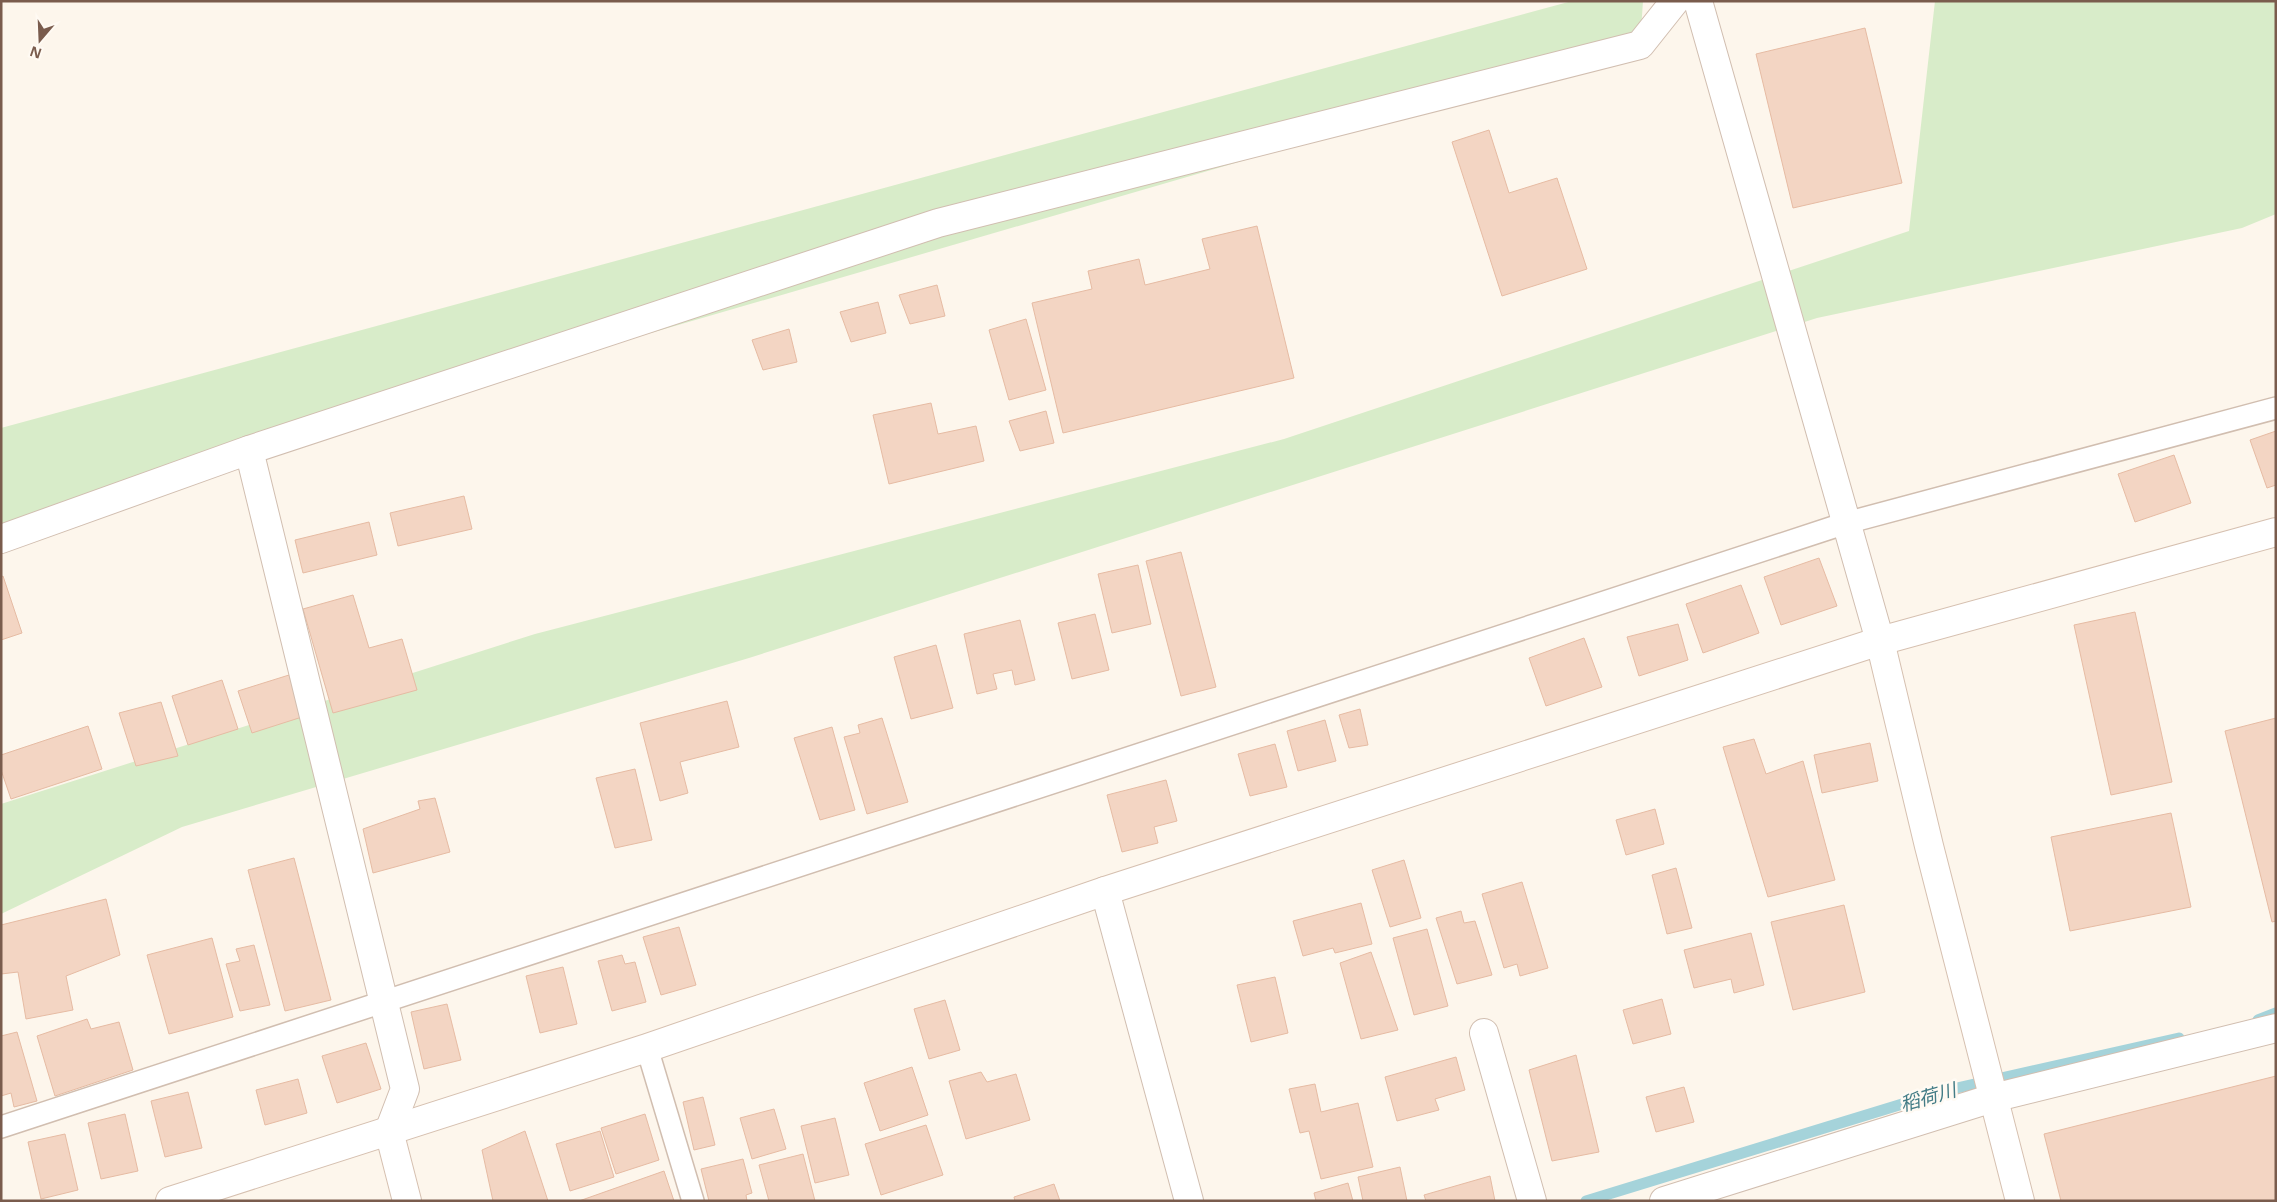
<svg xmlns="http://www.w3.org/2000/svg" width="2277" height="1202" viewBox="0 0 2277 1202" font-family="'Noto Sans','Noto Sans JP',sans-serif">
	<rect width="100%" height="100%" fill="#fdf6ec"/>
	<g fill="#d8ecc9">
		<polygon points="1572,1 1643,1 1640,45 249,450 1,533 1,428"/>
		<polygon points="1935,1 2276,1 2276,214 2242,228 1817,318 749,658 182,827 1,914 1,804 535,634 1284,439 1909,231"/>
	</g>
	<g fill="none" stroke-linecap="round" stroke-linejoin="round">
		<g stroke="#a5d3da" stroke-width="11">
			<polyline points="2258,1020 2276,1013"/>
			<polyline points="1586,1201 1948,1090 2179,1038"/>
		</g>
	</g>
	<g fill="#f3d5c3" stroke="#e6bba3">
		<polygon points="1865,28 1902,183 1793,208 1756,54"/>
		<polygon points="1489,130 1509,193 1557,178 1587,269 1502,296 1452,142"/>
		<polygon points="1257,226 1294,378 1063,433 1032,303 1092,289 1088,271 1139,259 1145,285 1210,269 1202,239"/>
		<polygon points="937,285 945,316 910,324 899,295"/>
		<polygon points="878,302 886,333 851,342 840,312"/>
		<polygon points="1026,319 1046,390 1009,400 989,330"/>
		<polygon points="789,329 797,362 763,370 752,340"/>
		<polygon points="931,403 938,434 976,426 984,461 889,484 873,415"/>
		<polygon points="1046,411 1054,443 1020,451 1009,421"/>
		<polygon points="2276,431 2276,485 2267,488 2250,440"/>
		<polygon points="2174,455 2191,503 2135,522 2118,474"/>
		<polygon points="464,496 472,529 398,546 390,513"/>
		<polygon points="369,522 377,555 303,573 295,540"/>
		<polygon points="1181,552 1216,687 1181,696 1146,561"/>
		<polygon points="1819,558 1837,606 1781,625 1764,577"/>
		<polygon points="1138,565 1151,624 1112,633 1098,574"/>
		<polygon points="3,576 22,633 1,640 1,577"/>
		<polygon points="1741,585 1759,633 1703,653 1686,604"/>
		<polygon points="353,595 369,648 402,639 417,690 333,713 303,609"/>
		<polygon points="2135,612 2172,782 2111,795 2074,625"/>
		<polygon points="1095,614 1109,670 1072,679 1058,623"/>
		<polygon points="1020,620 1035,680 1015,685 1012,670 993,674 997,689 977,694 964,634"/>
		<polygon points="1678,624 1688,660 1639,676 1627,637"/>
		<polygon points="1584,638 1602,687 1546,706 1529,658"/>
		<polygon points="936,645 953,708 911,719 894,657"/>
		<polygon points="289,675 302,717 252,733 238,691"/>
		<polygon points="222,680 238,729 188,745 172,696"/>
		<polygon points="727,701 739,747 680,762 688,793 660,801 640,723"/>
		<polygon points="161,702 178,756 136,766 119,713"/>
		<polygon points="1360,709 1368,745 1349,748 1339,715"/>
		<polygon points="882,718 908,802 867,814 844,737 860,733 858,725"/>
		<polygon points="2276,718 2276,921 2272,922 2225,731"/>
		<polygon points="1325,720 1336,761 1298,771 1287,731"/>
		<polygon points="88,726 102,769 11,799 1,770 1,755"/>
		<polygon points="832,727 855,810 820,820 794,738"/>
		<polygon points="1754,739 1766,774 1803,761 1835,880 1768,897 1723,747"/>
		<polygon points="1870,743 1878,781 1822,793 1814,755"/>
		<polygon points="1275,744 1287,787 1250,796 1238,754"/>
		<polygon points="635,769 652,840 615,848 596,778"/>
		<polygon points="1166,780 1177,821 1154,827 1158,843 1122,852 1107,795"/>
		<polygon points="435,798 450,852 373,873 363,829 420,809 418,801"/>
		<polygon points="1655,809 1664,844 1626,855 1616,820"/>
		<polygon points="2171,813 2191,907 2070,931 2051,837"/>
		<polygon points="294,858 331,1000 285,1011 248,870"/>
		<polygon points="1404,860 1421,918 1390,927 1372,870"/>
		<polygon points="1676,868 1692,928 1667,934 1652,875"/>
		<polygon points="1522,882 1548,968 1520,976 1517,964 1504,968 1482,894"/>
		<polygon points="106,899 120,955 66,976 73,1010 26,1019 18,972 1,974 1,925"/>
		<polygon points="1361,903 1372,944 1335,953 1333,948 1303,956 1293,921"/>
		<polygon points="1844,905 1865,992 1793,1010 1771,922"/>
		<polygon points="1461,911 1464,923 1475,921 1492,975 1457,984 1436,918"/>
		<polygon points="679,927 696,985 661,995 643,937"/>
		<polygon points="1427,929 1448,1006 1414,1015 1393,938"/>
		<polygon points="1751,933 1764,985 1734,993 1731,979 1694,988 1684,950"/>
		<polygon points="212,938 233,1017 169,1034 147,955"/>
		<polygon points="254,945 270,1005 240,1011 226,964 240,961 236,949"/>
		<polygon points="1371,952 1398,1030 1361,1039 1340,963"/>
		<polygon points="622,955 625,964 635,962 646,1002 612,1011 598,961"/>
		<polygon points="563,967 577,1024 540,1033 526,976"/>
		<polygon points="1275,977 1288,1033 1251,1042 1237,985"/>
		<polygon points="1662,999 1671,1034 1633,1044 1623,1010"/>
		<polygon points="945,1000 960,1050 929,1059 914,1009"/>
		<polygon points="447,1004 461,1060 424,1069 411,1012"/>
		<polygon points="87,1019 91,1029 119,1022 133,1070 55,1096 37,1036"/>
		<polygon points="17,1032 37,1101 14,1107 11,1093 1,1096 1,1036"/>
		<polygon points="366,1043 381,1089 337,1103 322,1056"/>
		<polygon points="1576,1055 1599,1152 1552,1161 1529,1070"/>
		<polygon points="1456,1057 1465,1090 1435,1099 1439,1110 1397,1121 1385,1077"/>
		<polygon points="912,1067 928,1115 880,1131 864,1083"/>
		<polygon points="981,1072 987,1082 1016,1074 1030,1120 966,1139 949,1081"/>
		<polygon points="2276,1076 2276,1201 2061,1201 2044,1134"/>
		<polygon points="298,1079 307,1113 265,1125 256,1090"/>
		<polygon points="1315,1084 1321,1112 1358,1103 1373,1167 1321,1179 1309,1131 1300,1133 1289,1089"/>
		<polygon points="1684,1087 1694,1122 1656,1132 1646,1097"/>
		<polygon points="188,1092 202,1148 165,1157 151,1101"/>
		<polygon points="703,1097 715,1145 694,1150 683,1102"/>
		<polygon points="774,1109 786,1149 752,1159 740,1118"/>
		<polygon points="125,1114 138,1171 101,1179 88,1123"/>
		<polygon points="645,1114 659,1160 616,1174 601,1128"/>
		<polygon points="835,1118 849,1175 815,1183 801,1126"/>
		<polygon points="926,1125 943,1175 881,1195 865,1144"/>
		<polygon points="525,1131 548,1201 493,1201 482,1150"/>
		<polygon points="600,1131 614,1177 570,1191 556,1144"/>
		<polygon points="65,1134 78,1190 41,1199 28,1142"/>
		<polygon points="803,1154 815,1201 769,1201 759,1165"/>
		<polygon points="743,1159 752,1193 746,1195 747,1201 709,1201 701,1169"/>
		<polygon points="1400,1167 1407,1201 1363,1201 1358,1177"/>
		<polygon points="664,1171 674,1201 579,1201"/>
		<polygon points="1490,1176 1495,1201 1426,1201 1424,1195"/>
		<polygon points="1348,1183 1353,1201 1316,1201 1314,1193"/>
		<polygon points="1054,1184 1060,1201 1015,1201 1014,1197"/>
	</g>
	<g fill="none" stroke-linecap="round" stroke-linejoin="round">
		<defs>
			<g id="lane">
				<polyline points="647,1048 693,1201"/>
				<polyline points="1,1127 1846,523 2276,408"/>
			</g>
			<g id="street">
				<polyline points="1698,1 1880,641"/>
				<polyline points="249,450 405,1089 389,1131"/>
				<polyline points="1,539 249,450 938,223 1640,45 1675,1"/>
				<polyline points="1105,891 1189,1201"/>
				<polyline points="1484,1033 1532,1201"/>
				<polyline points="1664,1201 1993,1098 2276,1028"/>
			</g>
			<g id="secondary">
				<polyline points="1880,641 1929,846 2020,1201"/>
				<polyline points="389,1131 407,1201"/>
				<polyline points="170,1201 647,1048 1105,891 1880,641 2276,532"/>
			</g>
		</defs>
		<use href="#lane" stroke="#d1beb0" stroke-width="24"/>
		<use href="#street" stroke="#d1beb0" stroke-width="30"/>
		<use href="#secondary" stroke="#d6c0b0" stroke-width="30"/>
		<use href="#lane" stroke="#fff" stroke-width="21"/>
		<use href="#street" stroke="#fff" stroke-width="28"/>
		<use href="#secondary" stroke="#fff" stroke-width="28"/>
	</g>
	<g text-anchor="middle" dominant-baseline="central" stroke-width="5" stroke-linejoin="round" paint-order="stroke">
		<g font-size="19" font-style="italic" fill="#437c86" stroke="#fffaf3">
			<text transform="translate(1928 1097) rotate(-16)">稻荷川</text>
		</g>
	</g>
	<rect width="2277" height="1202" fill="none" stroke="#7a5c4d" stroke-width="5"/>
	<g transform="translate(40 40) rotate(199)" stroke="#fffaf3" stroke-width="4" paint-order="stroke">
	<path d="M0-4L9 19L0 12L-9 19Z" fill="#7a5c4d"/>
	<text y="-8" font-size="14" font-weight="bold" text-anchor="middle" fill="#7a5c4d">N</text>
	</g>
</svg>
